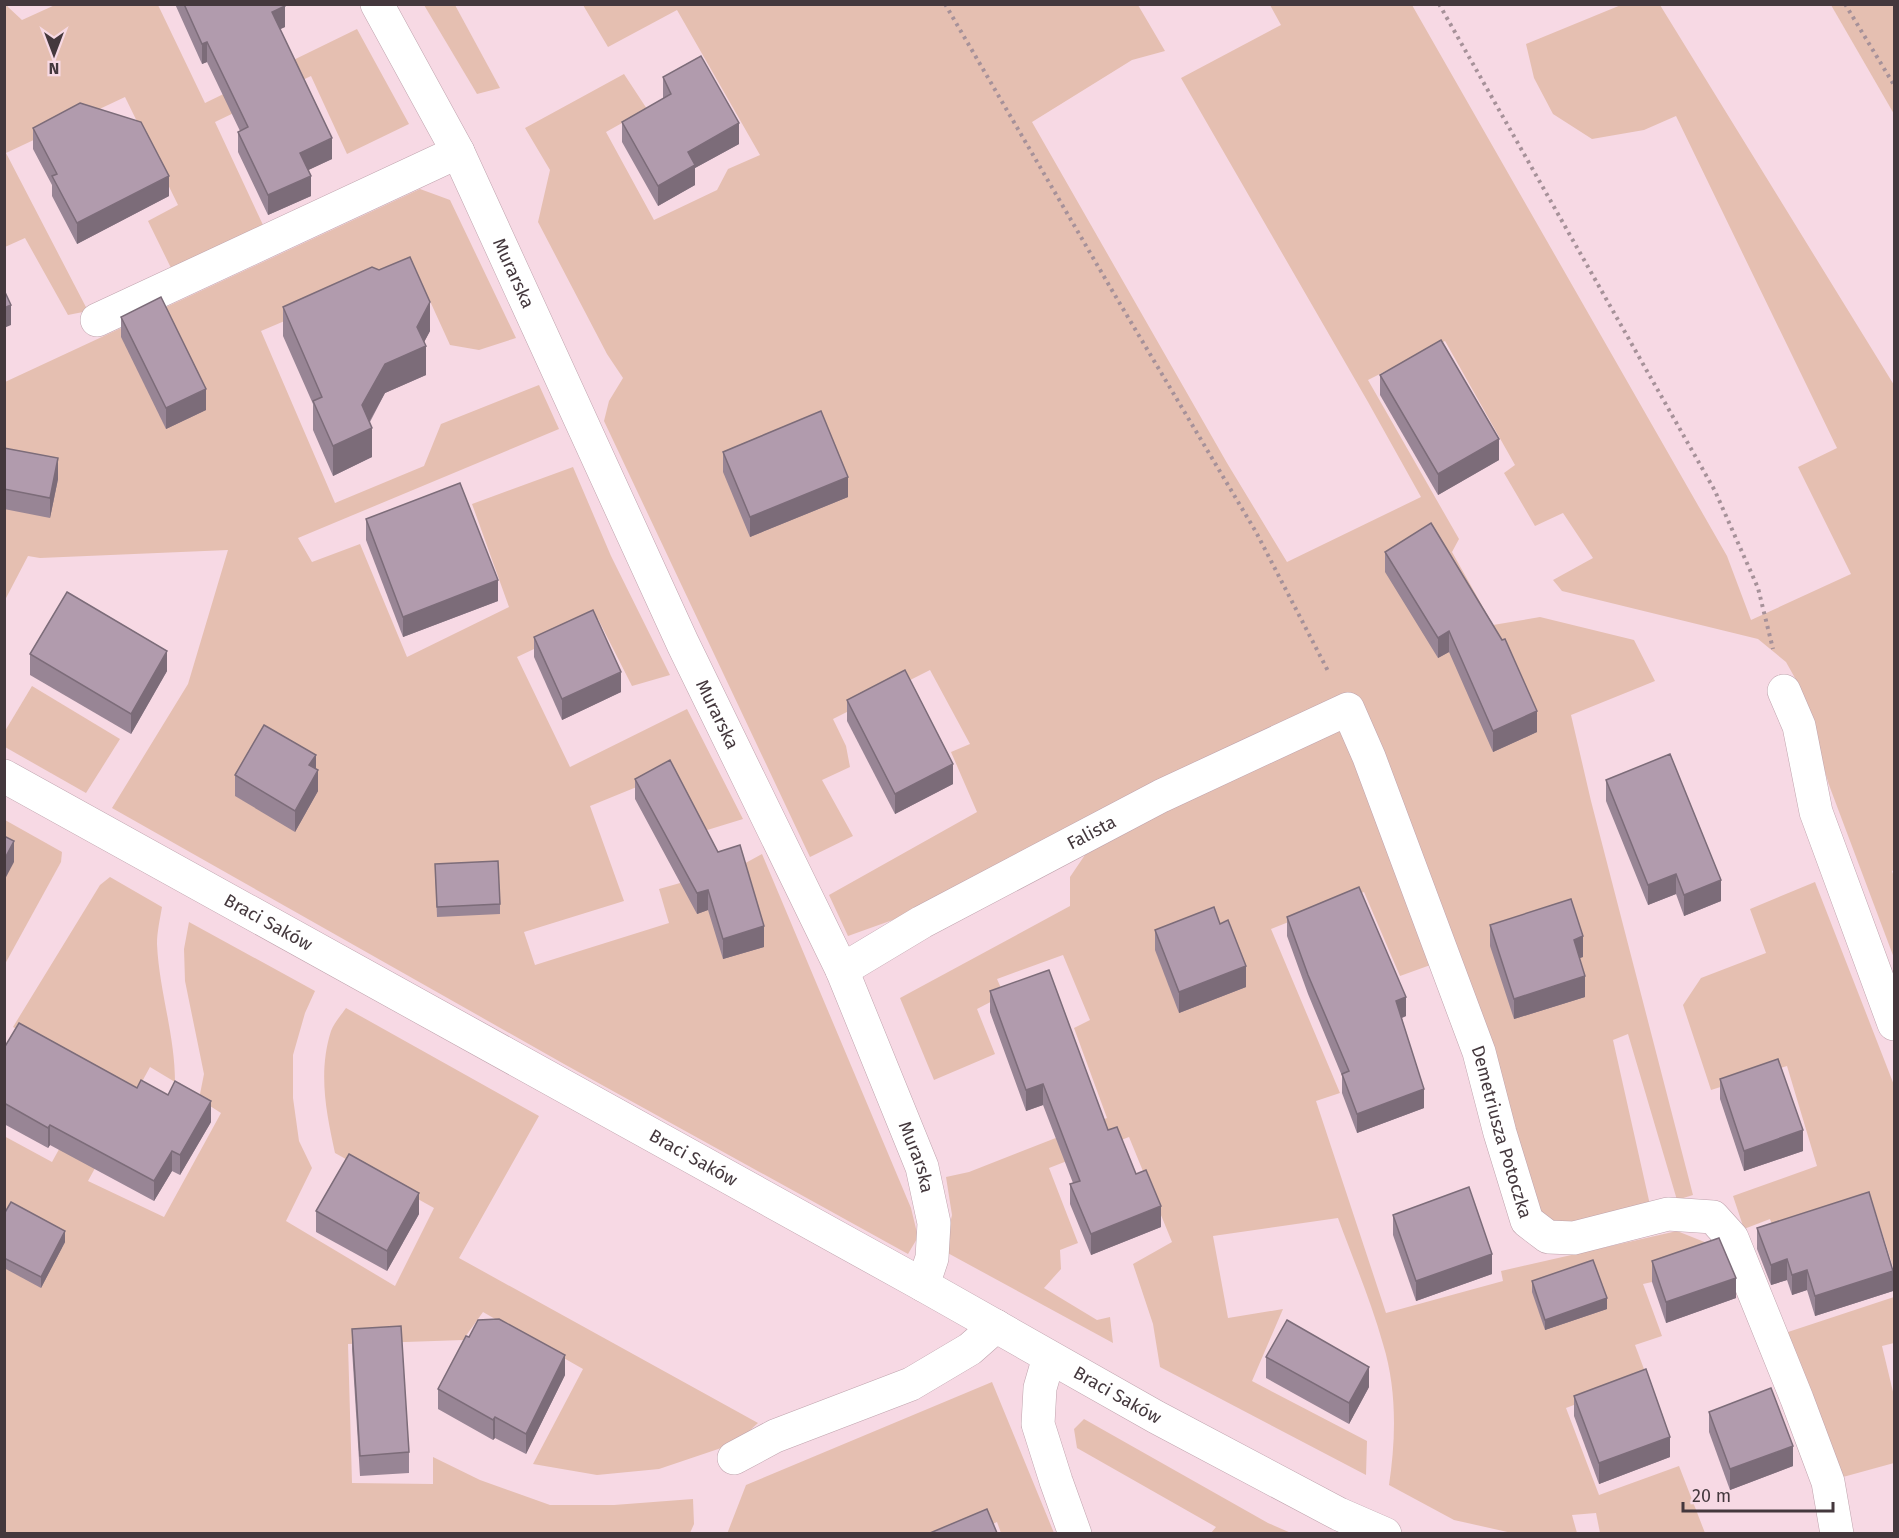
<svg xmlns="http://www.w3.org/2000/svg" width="1899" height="1538" viewBox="0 0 1899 1538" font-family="'Fira Sans',sans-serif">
	<rect width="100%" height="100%" fill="#f7d9e4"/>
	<g fill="#e5bfb1">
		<polygon points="5,5 7,5 8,7 22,20 55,5 158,5 205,103 357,29 409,124 347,154 311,76 215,122 263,225 172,270 148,221 178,205 125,97 6,153 88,311 68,315 25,238 5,247"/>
		<polygon points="424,5 455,5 500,88 477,94"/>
		<polygon points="583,5 1138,5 1165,51 1132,60 1032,122 1227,463 1287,562 1421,497 1368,402 1181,78 1281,25 1270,5 1412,5 1727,556 1751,620 1851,574 1798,467 1837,448 1676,116 1644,130 1592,139 1553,114 1534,78 1526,44 1621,5 1660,5 1894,385 1894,870 1892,871 1894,877 1894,958 1829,785 1800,687 1786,662 1758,639 1562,591 1553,580 1593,558 1563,513 1535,526 1504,473 1515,465 1445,341 1368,380 1459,539 1452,552 1493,625 1540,617 1634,640 1655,681 1571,715 1591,801 1693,1195 1677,1200 1628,1034 1613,1040 1650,1205 1556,1229 1535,1217 1351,692 1181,769 901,917 848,936 829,895 977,812 951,752 970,744 930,670 833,719 846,746 850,767 822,780 853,836 810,857 604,421 609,401 623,378 607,354 538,222 550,170 525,128 624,74 647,109 606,132 654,220 717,190 728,169 760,155 677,10 608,47"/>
		<polygon points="1831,5 1894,5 1894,114"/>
		<polygon points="420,189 450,200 516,338 479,350 450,345 414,266 261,331 335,503 424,466 441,424 539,385 559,429 298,538 312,562 360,544 407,657 509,607 472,504 573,467 611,556 670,675 632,686 598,619 517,657 570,767 687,709 743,819 704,831 671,773 590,806 624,901 524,932 535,965 669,923 659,889 740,866 762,854 911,1208 918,1237 908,1254 564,1064 112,808 188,684 228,550 40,558 28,556 5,600 5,382"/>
		<polygon points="32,686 120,739 86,793 5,747 5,731"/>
		<path d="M1344 721 1436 963 1400 976 1364 892 1271 929 1340 1093 1316 1101 1386 1313 1503 1281 1501 1271 1677 1231 1722 1249 1652 1282 1643 1284 1662 1336 1635 1345 1647 1377 1566 1408 1599 1495 1679 1466 1705 1533H1600L1596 1513 1572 1515 1577 1533H1512L1454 1520 1389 1485C1396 1439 1397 1389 1383 1344 1371 1301 1353 1259 1338 1218L1213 1236 1228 1318 1283 1309 1252 1381 1367 1441 1366 1475 1160 1367 1153 1324 1133 1264 1172 1242 1129 1137 1049 1168 1078 1243 1060 1250 1061 1269 1044 1288 1097 1320 1110 1317 1113 1343 944 1251 952 1215 946 1177 969 1172 1107 1118 1074 1028 1090 1020 1063 955 997 979 1004 995 977 1009 995 1054 934 1080 900 998 1070 906V877L1091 846Z"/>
		<polygon points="5,820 62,852 61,862 5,964"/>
		<path d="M110 877 162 907C160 919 157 932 157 944 159 990 175 1035 175 1082L150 1067 88 1181 164 1217 221 1113 199 1099 204 1074 185 981 184 949 189 922 315 991 305 1013 293 1055V1098L299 1141 312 1168 286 1221 395 1286 434 1208 335 1153C326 1112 318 1072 331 1031 334 1023 341 1015 346 1008L539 1116 459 1258 758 1423 736 1443 659 1469 597 1475 533 1464 583 1369 483 1312 463 1340 348 1344 352 1483 433 1484V1457L480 1480 550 1505H614L693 1499 694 1524 690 1533H5L4 1136 52 1162 100 1075 13 1027 100 885Z"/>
		<polygon points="1815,882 1894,1085 1894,1270 1872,1201 1775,1233 1770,1219 1744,1229 1733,1196 1817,1166 1787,1066 1711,1090 1683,1005 1701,978 1766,953 1750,909"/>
		<polygon points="1894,1297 1894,1343 1882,1346 1894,1396 1894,1463 1843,1477 1785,1333"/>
		<polygon points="992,1382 1054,1533 1001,1533 997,1522 970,1534 727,1534 746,1485"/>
		<polygon points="1084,1419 1268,1523 1291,1533 1211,1533 1216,1527 1077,1448 1074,1429"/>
	</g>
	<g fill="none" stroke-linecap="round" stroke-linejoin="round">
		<defs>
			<g id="minor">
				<path id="s1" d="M377 4 458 152 683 644 842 970 922 1167 934 1223 932 1258 923 1285"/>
				<polyline points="97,320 458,152"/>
				<polyline points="1784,691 1799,726 1816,812 1894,1024"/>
				<path id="s2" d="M842 970 922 922 1161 796 1348 709 1369 757 1479 1052 1500 1133 1527 1221 1548 1237 1574 1238 1668 1214 1713 1217 1732 1238 1797 1399 1828 1482 1837 1534"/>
				<polyline points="1049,1357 1040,1388 1038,1424 1056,1481 1075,1534"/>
				<polyline points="734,1458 775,1436 911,1384 970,1349 996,1326"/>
			</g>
			<g id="tertiary">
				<path id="s3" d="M4 776 923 1285 1156 1417 1339 1514 1385 1534"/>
			</g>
		</defs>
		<use href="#minor" stroke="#bfa3ad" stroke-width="34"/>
		<use href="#tertiary" stroke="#bfa3ad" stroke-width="34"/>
		<g stroke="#a69199" stroke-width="4" stroke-dasharray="3 4.5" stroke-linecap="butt">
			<polyline points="945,4 1113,292 1256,532 1328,671"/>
			<polyline points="1439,4 1715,491 1758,588 1773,649"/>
			<polyline points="1845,4 1894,85"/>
		</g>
		<use href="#minor" stroke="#fff" stroke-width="33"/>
		<use href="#tertiary" stroke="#fff" stroke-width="33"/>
	</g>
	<g fill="#988595">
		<polygon points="175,4 284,4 285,27 280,29 332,159 308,170 311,196 268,215 238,152 238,132 240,131 207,62 202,64"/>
		<polygon points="663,77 739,144 695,168 695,185 658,206 622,142 622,122 663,99"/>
		<polygon points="33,128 169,196 77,244 52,196 52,185 33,149"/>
		<polygon points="283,307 430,331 424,342 426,375 385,393 370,422 372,457 333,476 313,430 313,404 283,336"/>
		<polygon points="121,317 206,410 166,429 121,337"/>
		<polygon points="1380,375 1499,460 1438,495 1380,395"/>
		<polygon points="4,448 58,479 50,518 4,509"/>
		<polygon points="723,452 848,497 750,537 723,472"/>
		<polygon points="366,519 498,601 403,637 366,540"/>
		<polygon points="1385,552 1537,732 1493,752 1449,652 1438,658 1385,572"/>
		<polygon points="534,637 621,692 562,720 534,657"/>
		<polygon points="30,654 167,671 131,734 30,675"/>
		<polygon points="847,700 953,784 895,814 847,721"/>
		<polygon points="316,769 318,791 295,832 235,796 235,775"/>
		<polygon points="635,779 764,947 723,959 708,910 697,914 635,799"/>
		<polygon points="1606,780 1721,901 1684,916 1676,894 1648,905 1606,801"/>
		<polygon points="435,864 500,904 500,914 437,917"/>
		<polygon points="1287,917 1406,1016 1402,1018 1424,1108 1357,1133 1342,1093 1342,1076 1308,994 1287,936"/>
		<polygon points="1220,924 1246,987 1179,1013 1155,950 1155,930"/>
		<polygon points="1490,925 1583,957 1579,958 1585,997 1514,1019 1490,946"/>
		<polygon points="990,991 1108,1130 1136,1174 1161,1227 1091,1255 1070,1204 1070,1184 1073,1183 1043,1105 1026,1111 990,1012"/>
		<polygon points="4,1048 137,1088 211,1122 180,1175 172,1171 154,1201 50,1145 48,1148 4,1124"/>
		<polygon points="1720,1079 1803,1151 1744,1171 1720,1099"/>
		<polygon points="316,1211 419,1214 387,1271 316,1232"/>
		<polygon points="4,1214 65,1242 41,1288 4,1268"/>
		<polygon points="1393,1215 1492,1274 1416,1301 1393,1235"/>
		<polygon points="1757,1228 1893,1291 1815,1316 1807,1290 1792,1295 1787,1280 1771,1285 1757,1249"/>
		<polygon points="1652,1261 1736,1298 1666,1323 1652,1282"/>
		<polygon points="1532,1281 1607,1309 1545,1330 1532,1292"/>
		<polygon points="352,1329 409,1452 409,1473 360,1476 352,1349"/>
		<polygon points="1894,1329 1894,1357 1893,1350 1893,1330"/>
		<polygon points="469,1337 565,1375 526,1454 495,1438 493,1440 438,1409 438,1389"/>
		<polygon points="1266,1357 1369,1387 1349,1424 1266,1378"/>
		<polygon points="1574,1396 1670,1457 1599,1484 1574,1416"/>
		<polygon points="1709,1412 1793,1466 1730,1490 1709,1432"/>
	</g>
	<g fill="#7c6c79">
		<polygon points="285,6 285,27 272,33 272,12"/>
		<polygon points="207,42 207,62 202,64 202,44"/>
		<polygon points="739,123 739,144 695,168 695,185 658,206 658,186 688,152"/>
		<polygon points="332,138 332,159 300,174 300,153"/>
		<polygon points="169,176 169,196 77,244 77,223"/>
		<polygon points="311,176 311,196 268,215 268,195"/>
		<polygon points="430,302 430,331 421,348 426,346 426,375 385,393 364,431 372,428 372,457 333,476 333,446 362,405 385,364 417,327"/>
		<polygon points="11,305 11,325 4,328 4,308"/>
		<polygon points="206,389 206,410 166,429 166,408"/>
		<polygon points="1499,439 1499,460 1438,495 1438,474"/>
		<polygon points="58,458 58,479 50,518 50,498"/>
		<polygon points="848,477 848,497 750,537 750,517"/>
		<polygon points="498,580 498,601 403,637 403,617"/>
		<polygon points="1449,631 1449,652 1438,658 1438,638"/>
		<polygon points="167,651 167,671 131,734 131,714"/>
		<polygon points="621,672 621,692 562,720 562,699"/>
		<polygon points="1537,711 1537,732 1493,752 1493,731"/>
		<polygon points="316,755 316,774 318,770 318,791 295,832 295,811 309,765"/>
		<polygon points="953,764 953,784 895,814 895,794"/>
		<polygon points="14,841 14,862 4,881 4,860"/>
		<polygon points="1676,874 1676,894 1648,905 1648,885"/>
		<polygon points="1721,880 1721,901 1684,916 1684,895"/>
		<polygon points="708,890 708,910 697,914 697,893"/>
		<polygon points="764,926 764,947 723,959 723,939"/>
		<polygon points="1583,936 1583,957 1574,960 1574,940"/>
		<polygon points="1246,966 1246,987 1179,1013 1179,992"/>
		<polygon points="1585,976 1585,997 1514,1019 1514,999"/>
		<polygon points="1406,997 1406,1016 1396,1020 1396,1001"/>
		<polygon points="1043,1084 1043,1105 1026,1111 1026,1090"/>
		<polygon points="1424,1089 1424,1108 1357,1133 1357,1114"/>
		<polygon points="211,1101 211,1122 180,1175 180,1155"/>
		<polygon points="50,1125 50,1145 48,1148 48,1128"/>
		<polygon points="1803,1130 1803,1151 1744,1171 1744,1151"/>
		<polygon points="172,1151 172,1171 154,1201 154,1181"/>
		<polygon points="419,1193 419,1214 387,1271 387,1251"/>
		<polygon points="1161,1206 1161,1227 1091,1255 1091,1234"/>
		<polygon points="65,1231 65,1242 41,1288 41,1277"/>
		<polygon points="1492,1254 1492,1274 1416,1301 1416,1281"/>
		<polygon points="1787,1259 1787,1280 1771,1285 1771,1265"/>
		<polygon points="1807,1270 1807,1290 1792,1295 1792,1275"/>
		<polygon points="1893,1271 1893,1291 1815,1316 1815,1296"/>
		<polygon points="1736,1278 1736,1298 1666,1323 1666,1302"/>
		<polygon points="1607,1298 1607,1309 1545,1330 1545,1320"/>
		<polygon points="565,1355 565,1375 526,1454 526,1434"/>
		<polygon points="1369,1367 1369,1387 1349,1424 1349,1403"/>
		<polygon points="495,1417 495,1438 493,1440 493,1420"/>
		<polygon points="1670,1437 1670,1457 1599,1484 1599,1463"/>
		<polygon points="1793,1446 1793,1466 1730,1490 1730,1469"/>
	</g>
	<g fill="#b19bad" stroke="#7c6c79" stroke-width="1.5">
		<polygon points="184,4 284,4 285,6 272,12 332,138 300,153 311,176 268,195 238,132 248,127 207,42 202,44"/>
		<polygon points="701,56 739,123 688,152 695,165 658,186 622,122 671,94 663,77"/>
		<polygon points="80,103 141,122 169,176 77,223 52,176 57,174 33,128"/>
		<polygon points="410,257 430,302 417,327 426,346 385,364 362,405 372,428 333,446 313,401 322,397 283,307 372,267 379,270"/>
		<polygon points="4,290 11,305 4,308"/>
		<polygon points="161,297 206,389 166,408 121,317"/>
		<polygon points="1441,340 1499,439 1438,474 1380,375"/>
		<polygon points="821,411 848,477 750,517 723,452"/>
		<polygon points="4,448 58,458 50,498 4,489"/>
		<polygon points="460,483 498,580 403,617 366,519"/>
		<polygon points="1431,523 1502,640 1505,639 1537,711 1493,731 1449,631 1438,638 1385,552"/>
		<polygon points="67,592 167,651 131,714 30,654"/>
		<polygon points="593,610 621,672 562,699 534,637"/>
		<polygon points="905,670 953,764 895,794 847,700"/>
		<polygon points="264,725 316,755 309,765 318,770 295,811 235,775"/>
		<polygon points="1670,754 1721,880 1684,895 1676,874 1648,885 1606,780"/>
		<polygon points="670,760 718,852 740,845 764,926 723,939 708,890 697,893 635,779"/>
		<polygon points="4,836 14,841 4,860"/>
		<polygon points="498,861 500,904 437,907 435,864"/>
		<polygon points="1359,887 1406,997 1396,1001 1424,1089 1357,1114 1342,1074 1349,1071 1308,975 1287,917"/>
		<polygon points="1571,899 1583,936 1574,940 1585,976 1514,999 1490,925"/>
		<polygon points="1214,907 1220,924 1228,920 1246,966 1179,992 1155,930"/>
		<polygon points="1049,970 1108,1130 1117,1127 1136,1174 1146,1170 1161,1206 1091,1234 1070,1184 1080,1181 1043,1084 1026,1090 990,991"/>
		<polygon points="19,1023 137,1088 141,1080 168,1095 175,1081 211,1101 180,1155 172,1151 154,1181 50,1125 48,1128 4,1103 4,1048"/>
		<polygon points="1778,1059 1803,1130 1744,1151 1720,1079"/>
		<polygon points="349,1154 419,1193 387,1251 316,1211"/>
		<polygon points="1469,1187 1492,1254 1416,1281 1393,1215"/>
		<polygon points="1869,1192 1893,1271 1815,1296 1807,1270 1792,1275 1787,1259 1771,1265 1757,1228"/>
		<polygon points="11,1202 65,1231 41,1277 4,1258 4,1214"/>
		<polygon points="1719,1238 1736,1278 1666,1302 1652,1261"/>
		<polygon points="1593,1260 1607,1298 1545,1320 1532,1281"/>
		<polygon points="499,1319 565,1355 526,1434 495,1417 493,1420 438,1389 466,1336 469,1337 478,1320"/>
		<polygon points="1287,1320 1369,1367 1349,1403 1266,1357"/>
		<polygon points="401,1326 409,1452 360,1456 352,1329"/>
		<polygon points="1646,1369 1670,1437 1599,1463 1574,1396"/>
		<polygon points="1771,1388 1793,1446 1730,1469 1709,1412"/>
		<polygon points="987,1509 997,1533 930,1533"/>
	</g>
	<g text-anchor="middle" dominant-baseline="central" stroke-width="5" stroke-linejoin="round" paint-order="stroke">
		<g font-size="18" fill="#44383d" stroke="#f7d9e4">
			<text stroke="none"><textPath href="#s1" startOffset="302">Murarska</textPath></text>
			<text stroke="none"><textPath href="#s1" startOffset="788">Murarska</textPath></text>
			<text stroke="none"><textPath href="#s2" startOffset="285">Falista</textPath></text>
			<text stroke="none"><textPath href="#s3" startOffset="302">Braci Saków</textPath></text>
			<text stroke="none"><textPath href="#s2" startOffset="1020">Demetriusza Potoczka</textPath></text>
			<text stroke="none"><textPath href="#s1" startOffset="1274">Murarska</textPath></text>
			<text stroke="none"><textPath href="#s3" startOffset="788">Braci Saków</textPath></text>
			<text stroke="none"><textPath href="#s3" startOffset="1274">Braci Saków</textPath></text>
		</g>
	</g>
	<rect width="1899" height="1538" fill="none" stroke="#44383d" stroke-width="12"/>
	<g transform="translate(54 54) rotate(180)" stroke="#f7d9e4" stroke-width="4.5" paint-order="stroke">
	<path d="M0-4.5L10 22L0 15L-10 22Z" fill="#44383d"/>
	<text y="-9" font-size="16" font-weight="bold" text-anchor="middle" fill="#44383d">N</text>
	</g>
	<path d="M1683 1502v9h150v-9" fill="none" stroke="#44383d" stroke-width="3"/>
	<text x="1692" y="1502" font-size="18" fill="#44383d" stroke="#f7d9e4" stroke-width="4.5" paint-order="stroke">20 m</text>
</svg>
